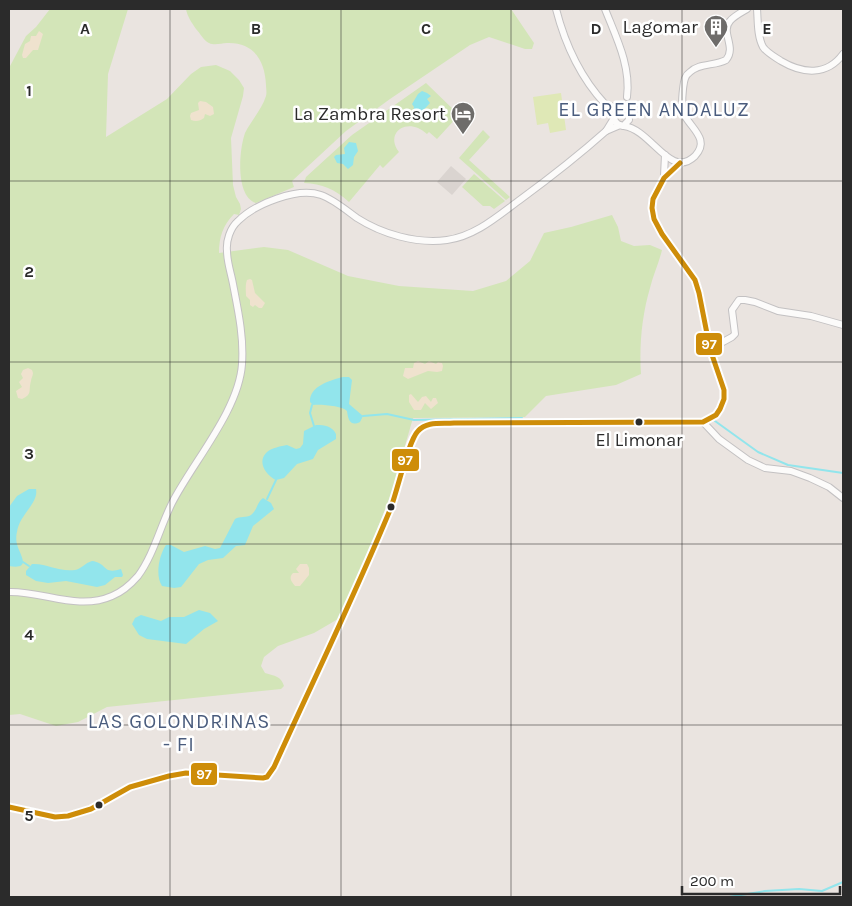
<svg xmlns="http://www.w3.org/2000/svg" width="852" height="906" viewBox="0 0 852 906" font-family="Karla,sans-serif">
	<rect width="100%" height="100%" fill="#eae4e0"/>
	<g fill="#d3e5b8">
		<path d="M50 9H128L108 74 106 137 167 99 191 74 201 67 216 65 230 71 239 80 244 88 243 96 231 138 233 185 236 197 240 204 241 209 239 215 234 214C223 225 219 237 219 253L264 247 288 250 348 276 399 286 473 291 506 281 530 261 544 233 571 227 612 215 618 227 621 241 634 246 650 245 662 250C659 263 653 275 650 288 642 315 639 346 641 374L616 385 546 396 525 417 413 418 391 494 373 540 338 619 314 633 278 646 264 657 261 666 265 673C275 676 281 676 284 686L281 689 107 707 78 722 56 726 20 714 9 715V68L26 36 36 27Z"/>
		<path d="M186 9H511L534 43 532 49H525L489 37 470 45 390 99 346 131 292 181 294 187 256 203C235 196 239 150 245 133 251 121 262 109 266 96 267 93 266 88 266 85 265 61 254 42 227 43 221 43 215 46 209 43 204 41 200 33 196 29 192 23 187 16 186 9Z"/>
		<path d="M426 83 459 115 437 139 429 132 427 134C408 116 384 132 399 152L383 168 380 165 349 202C335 189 322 184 304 183L306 177 352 135Z"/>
		<polygon points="483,130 490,137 469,160 510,197 506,200 459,158"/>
		<polygon points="474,174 505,201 494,209 490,206 483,206 462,187"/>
	</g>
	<g fill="#efe2ce">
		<polygon points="39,31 43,34 38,50 33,50 26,58 23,58 22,55 25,44 30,41 31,36 36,36"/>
		<path d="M200 101 206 102 213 107 214 114 210 116 205 114 204 118C200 121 196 122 191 120L190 116 191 113 199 110 198 103Z"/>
		<path d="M250 279 252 280 255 293 265 303 262 308H259L255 305 253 307 250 305V300L246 296C246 292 245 285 247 280Z"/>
		<polygon points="418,361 425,364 429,361 436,364 438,362 442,363 443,366 442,371 437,372 428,371 408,379 403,376 405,368 413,368 414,363"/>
		<path d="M28 368 32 370 33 373C33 376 31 378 31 381 28 391 33 394 22 399L18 398 16 391 22 387 19 382 23 378 21 374 23 370Z"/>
		<polygon points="411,394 418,402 422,397 426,396 431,402 433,398 436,398 438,403 431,409 425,403 421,410 414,410 409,402 409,395"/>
		<path d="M300 564H307L309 568V575L300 586H295C292 582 288 578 293 573H299L296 569Z"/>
	</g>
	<polygon fill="#dfe8b6" points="561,93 566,130 550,133 548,123 537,125 533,97"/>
	<polygon fill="#dad4d0" points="451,166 466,179 452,195 437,182"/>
	<g fill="#92e5ec">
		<polygon points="422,91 427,93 431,96 427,99 430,103 417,117 413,112 414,107 412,104 418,94"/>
		<polygon points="349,142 356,143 358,151 354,157 353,165 348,169 343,164 337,163 334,157 336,155 345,154 344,148"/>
		<path d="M343 377H349L352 380 349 404 363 416 360 422C350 427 348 419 347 411 343 406 321 404 313 405L310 402C309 386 331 380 343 377Z"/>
		<path d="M316 425C325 425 332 426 336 434V439L318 450 313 459 297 464 284 478 276 480C267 476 256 462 267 452 272 448 281 446 287 445L296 449 300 448 303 444 304 431Z"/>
		<path d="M29 489H36C39 503 19 515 17 532 16 535 16 541 17 544 19 554 33 570 9 566V507L17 496Z"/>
		<path d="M263 498 271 503 274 509 253 526 245 545 236 546 223 558 208 560 199 564 181 587 174 588 162 586C155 576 159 555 166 545H171L184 552 205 546 215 549 220 548 235 519C240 516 246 518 251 515 257 511 257 502 263 498Z"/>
		<path d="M92 561C108 563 102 575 121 569L123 575 122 577H115L105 585 97 587 66 581 48 583 36 581 26 575V571L32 564C47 563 57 572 75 570 81 569 85 563 92 561Z"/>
		<polygon points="199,610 210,613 218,621 204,629 186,644 147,639 139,635 132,624 135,618 141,615 161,621 169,617 184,617"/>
	</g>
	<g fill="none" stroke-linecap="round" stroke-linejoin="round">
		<g stroke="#92e5ec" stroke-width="2">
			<polyline points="312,405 310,413 314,426"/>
			<polyline points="363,416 387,414 414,420 522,418"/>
			<polyline points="715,421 758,452 788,465 843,473"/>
			<polyline points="267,499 276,480"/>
			<polyline points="23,562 29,566"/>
			<polyline points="729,897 765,891 799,889 822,891 843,882"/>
		</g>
		<defs>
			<g id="minor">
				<path d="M556 9C565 44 580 77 605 104"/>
				<path d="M605 9C616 37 631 66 627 97"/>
				<path d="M757 9C758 21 757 36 763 47 767 53 775 57 781 61 803 74 827 76 843 54"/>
				<path d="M618 107H624L628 111 629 120 623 126C613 124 611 114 618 107Z"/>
				<polyline points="613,115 605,104 617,108"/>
				<polyline points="614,118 606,131 620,125"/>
				<path d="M624 126C652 130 670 180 695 156 710 140 692 129 685 116 681 108 682 98 683 89 684 82 684 76 690 72 699 63 715 66 726 60 737 47 720 32 730 21 734 16 742 12 747 9"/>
				<polyline points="664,176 665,155"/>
				<polyline points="710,349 732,337 735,334 732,310 739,300 745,300 755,302 778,311 811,316 843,325"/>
				<polyline points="703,422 719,439 748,460 765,468 791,471 810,478 829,487 843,498"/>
				<path d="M9 592C43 591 78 611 112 596 122 592 131 584 138 576 154 554 160 527 172 503 193 462 239 410 242 364 244 337 238 310 233 284 231 273 227 262 227 251 226 241 230 228 238 221 255 204 297 187 321 195 333 199 346 210 357 218 382 234 416 244 447 240 476 236 499 215 521 199 551 177 579 155 606 131"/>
				<path d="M9 807 55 817 68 816 91 809 130 787 169 776 186 773 263 778 267 777 274 767C313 681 354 597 390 510 397 493 408 441 418 431 427 421 441 424 454 423L703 422 716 415 720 409 724 399V390L710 349 699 293 695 280 662 234 654 219 652 208 653 199 664 178 680 163"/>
			</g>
		</defs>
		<use href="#minor" stroke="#c3c1c2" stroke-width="8"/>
		<use href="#minor" stroke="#fcfbfa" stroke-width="6"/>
		<defs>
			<path id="bus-1" d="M9 807 55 817 68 816 91 809 130 787 169 776 186 773 263 778 267 777 274 767C313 681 354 597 390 510 397 493 408 441 418 431 427 421 441 424 454 423L703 422 716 415 720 409 724 399V390L710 349 699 293 695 280 662 234 654 219 652 208 653 199 664 178 680 163"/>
		</defs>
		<use href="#bus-1" stroke="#fff" stroke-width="9"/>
		<use href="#bus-1" stroke="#ce8d09" stroke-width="5"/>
	</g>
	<path fill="none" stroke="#2b2b2b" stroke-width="1" stroke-opacity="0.55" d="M170 9V897M341 9V897M511 9V897M682 9V897M9 181H843M9 362H843M9 544H843M9 725H843"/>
	<defs>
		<symbol id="building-pin" viewBox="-11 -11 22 30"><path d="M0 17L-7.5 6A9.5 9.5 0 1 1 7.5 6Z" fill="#6e6c6a" stroke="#fff"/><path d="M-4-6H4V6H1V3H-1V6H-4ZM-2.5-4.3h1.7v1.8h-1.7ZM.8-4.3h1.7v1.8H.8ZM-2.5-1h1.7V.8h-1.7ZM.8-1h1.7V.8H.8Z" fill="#fff"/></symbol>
		<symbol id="hotel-pin" viewBox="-11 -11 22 30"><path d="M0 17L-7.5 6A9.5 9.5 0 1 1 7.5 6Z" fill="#6e6c6a" stroke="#fff"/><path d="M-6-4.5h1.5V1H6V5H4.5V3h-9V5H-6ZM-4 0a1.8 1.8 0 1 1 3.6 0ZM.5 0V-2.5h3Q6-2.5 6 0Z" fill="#fff"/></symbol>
	</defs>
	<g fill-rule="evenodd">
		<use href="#building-pin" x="702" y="13" width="28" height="38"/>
		<use href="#hotel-pin" x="449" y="100" width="28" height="38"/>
	</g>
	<g fill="#2b2b2b" stroke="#fff" stroke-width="2">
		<circle cx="639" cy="422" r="4.5"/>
		<circle cx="391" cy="507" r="4.5"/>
		<circle cx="99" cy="805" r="4.5"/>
	</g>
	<g text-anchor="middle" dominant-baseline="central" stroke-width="5" stroke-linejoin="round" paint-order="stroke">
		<g font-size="18" fill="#2b2b2b" stroke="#fff">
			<text x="639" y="440">El Limonar</text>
		</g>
		<g font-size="19" fill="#2b2b2b" stroke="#fff" text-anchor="end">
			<text x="698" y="27">Lagomar</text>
			<text x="446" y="114">La Zambra Resort</text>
		</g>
		<g font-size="20" letter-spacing="1" fill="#4a5c7d" stroke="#fff">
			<text x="654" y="109">EL GREEN ANDALUZ</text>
			<text x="179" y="721">LAS GOLONDRINAS<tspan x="179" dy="23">- FI</tspan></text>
		</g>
	</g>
	<g font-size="16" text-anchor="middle" font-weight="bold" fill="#2b2b2b" stroke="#fff" stroke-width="5" stroke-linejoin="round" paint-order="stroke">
		<text x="85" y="34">A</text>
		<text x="256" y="34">B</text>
		<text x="426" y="34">C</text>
		<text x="596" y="34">D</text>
		<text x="767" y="34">E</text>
		<text x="29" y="96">1</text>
		<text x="29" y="277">2</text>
		<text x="29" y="459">3</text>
		<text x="29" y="640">4</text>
		<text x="29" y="821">5</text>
	</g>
	<g stroke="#fff" stroke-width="2">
		<rect x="695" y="332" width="28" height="24" rx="5" fill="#ce8d09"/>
		<rect x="391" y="448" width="29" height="24" rx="5" fill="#ce8d09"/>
		<rect x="190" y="762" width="28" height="24" rx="5" fill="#ce8d09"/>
	</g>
	<g font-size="14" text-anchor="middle" font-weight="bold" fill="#fff">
		<text x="709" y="349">97</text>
		<text x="405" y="465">97</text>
		<text x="204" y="779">97</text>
	</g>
	<rect width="852" height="906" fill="none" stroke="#2b2b2b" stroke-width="20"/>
	<path d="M682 886v8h158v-8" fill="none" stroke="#2b2b2b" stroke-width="2.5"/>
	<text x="690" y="886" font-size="15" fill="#2b2b2b" stroke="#ffffff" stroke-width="4" paint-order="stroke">200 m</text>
</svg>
